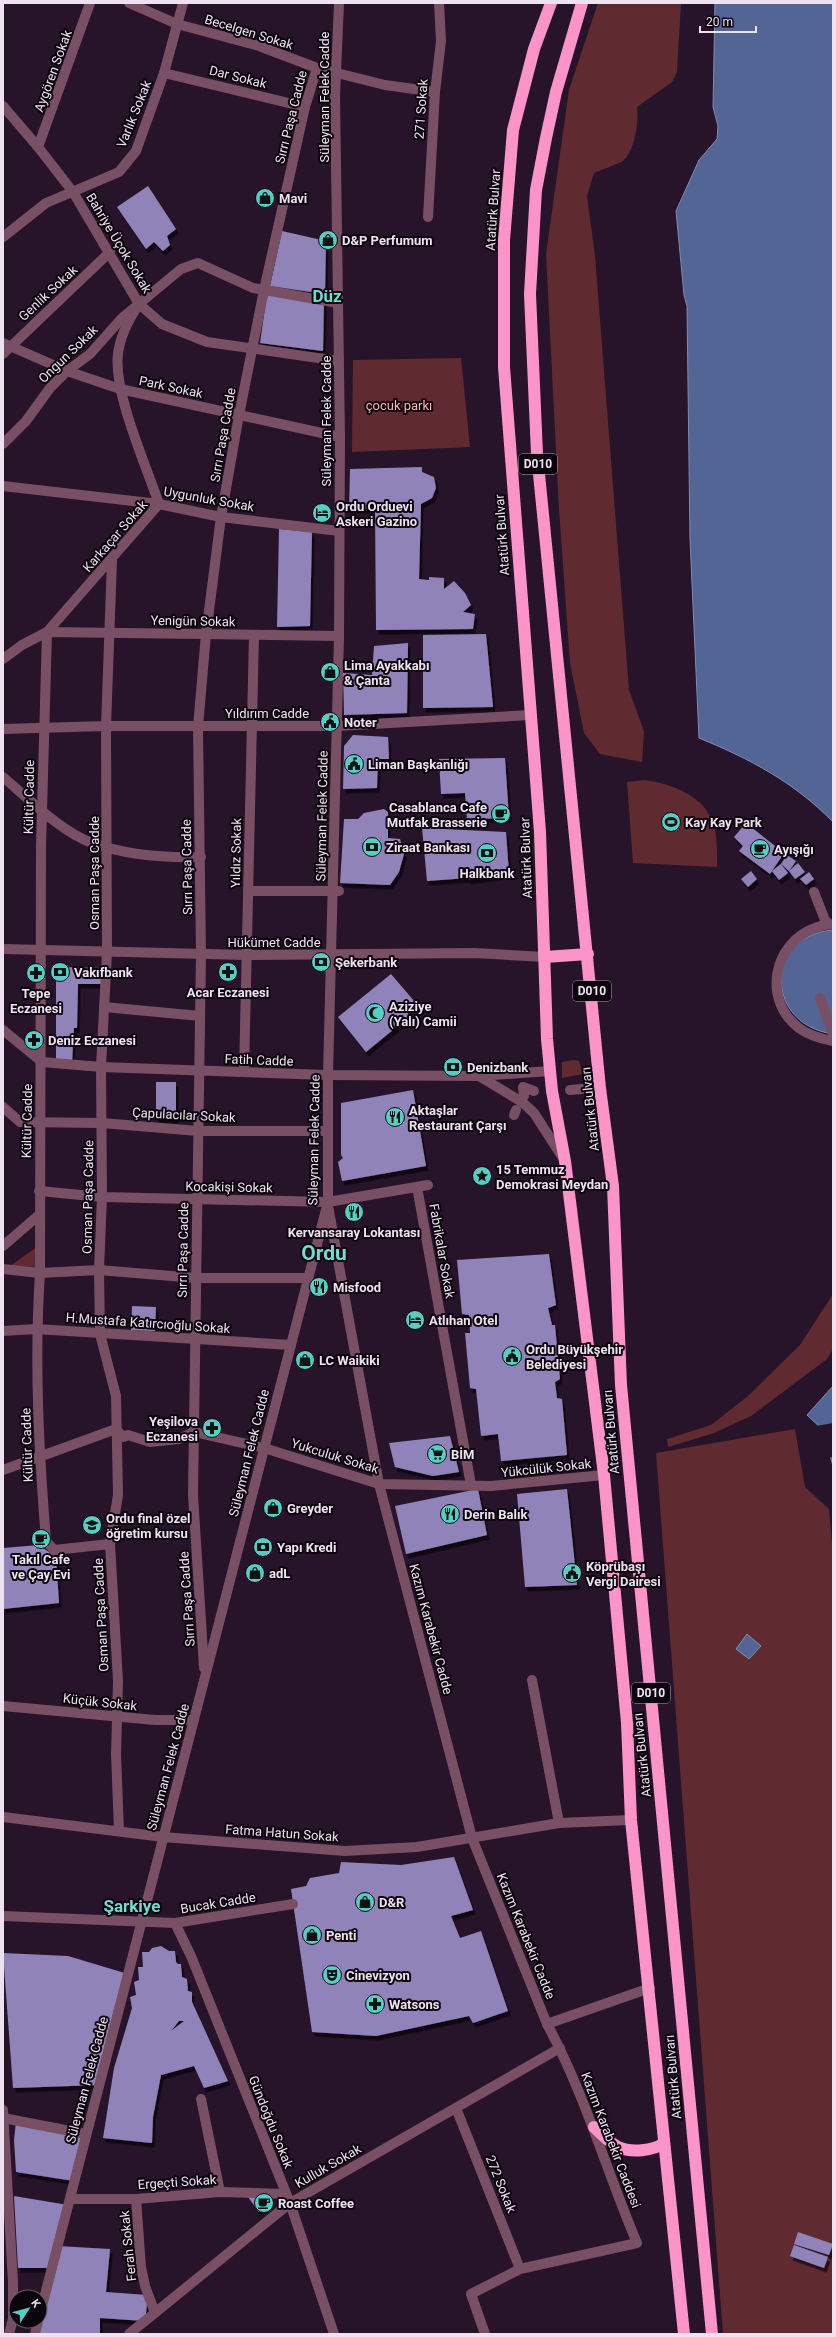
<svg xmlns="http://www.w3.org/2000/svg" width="836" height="2337" viewBox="0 0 836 2337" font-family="Roboto,sans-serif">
	<defs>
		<filter id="shadow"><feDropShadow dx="2.5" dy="4.5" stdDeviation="0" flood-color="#0009"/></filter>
	</defs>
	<rect width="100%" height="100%" fill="#27132a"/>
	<g fill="#602b30">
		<path d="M598 3H681L677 72 672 82 637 107C639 122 635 150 623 161 620 163 599 171 594 173L587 196 595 256 629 690 644 731 642 762 600 754 584 733 570 663 559 509 546 254 569 90Z"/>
		<polygon points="461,358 470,447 352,452 353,360"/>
		<path d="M644 780C669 783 700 794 711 818 718 832 717 852 717 867L633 863 627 782Z"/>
		<polygon points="573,1060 579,1061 583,1074 562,1078 562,1062"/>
		<polygon points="41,1244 39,1267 10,1266"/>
		<polygon points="833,1294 833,1349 827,1359 751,1416 714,1433 668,1447 667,1439 711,1425 748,1396 800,1345"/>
		<polygon points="795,1429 805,1487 829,1509 833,1555 833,2334 723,2334 656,1453"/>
	</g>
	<g fill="#536595" stroke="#828ab0">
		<path d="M715 3H833V822C794 782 750 759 699 738L690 539 687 306 684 295 676 211 699 160 717 139 718 126 713 107Z"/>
		<path d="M833 930V1034C763 1024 765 935 833 930Z"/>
		<polygon points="833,1386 833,1466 823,1430 807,1415"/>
		<polygon points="747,1634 761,1646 749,1659 736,1649"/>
	</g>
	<polygon fill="#27132a" points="833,1423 833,1457 828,1458 821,1431 816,1426"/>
	<g fill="#9083b9" fill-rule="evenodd" filter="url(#shadow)">
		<polygon points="148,186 176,229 167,236 170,245 163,251 154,242 146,249 117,207"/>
		<polygon points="282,231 326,241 325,294 270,286"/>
		<polygon points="267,294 324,302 323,351 260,343"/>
		<polygon points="422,467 422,472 434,477 436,488 432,498 421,504 419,579 429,580 429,577 444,578 444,589 454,581 465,593 471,605 463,612 475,614 473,629 376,630 375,509 349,509 350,469"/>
		<polygon points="279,529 312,532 310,626 277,627"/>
		<polygon points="486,634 493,707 423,708 423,635"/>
		<polygon points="408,643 407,713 344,715 343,673 372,675 374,646"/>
		<polygon points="353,735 388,737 389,759 378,759 377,788 343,789 344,746"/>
		<polygon points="505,758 509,818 467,819 465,793 441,794 439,759"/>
		<polygon points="384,809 388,812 388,838 400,839 404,854 399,872 390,885 340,883 344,819 358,819 364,813"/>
		<polygon points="746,823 784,853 770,874 739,851 743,846 734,837"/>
		<polygon points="422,828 506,832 509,874 468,880 468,878 427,881"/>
		<polygon points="787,855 796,861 789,871 781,864"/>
		<polygon points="798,863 805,872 795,879 789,871"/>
		<polygon points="781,864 788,873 779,880 772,871"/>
		<polygon points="751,871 757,879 748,887 741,879"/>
		<polygon points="809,872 814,879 806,885 800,879"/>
		<polygon points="56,967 103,968 103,984 78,984 77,1028 74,1028 72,1062 56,1061"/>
		<polygon points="391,974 415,1002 405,1010 410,1016 366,1052 338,1017"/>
		<rect x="156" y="1082" width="20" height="37"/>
		<polygon points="413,1090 426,1166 342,1181 338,1162 343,1158 341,1155 341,1103"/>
		<polygon points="549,1254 556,1305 548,1308 552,1325 555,1325 560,1379 555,1382 557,1398 562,1399 567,1455 501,1461 498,1434 481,1436 476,1389 470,1388 465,1333 470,1333 469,1315 462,1314 457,1260"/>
		<polygon points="132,1306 156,1307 155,1331 131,1330"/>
		<polygon points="450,1436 459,1472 433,1476 395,1467 389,1443"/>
		<polygon points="478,1489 487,1535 406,1554 395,1506"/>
		<polygon points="567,1489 577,1585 525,1587 517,1494"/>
		<polygon points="39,1545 56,1557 59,1603 3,1609 3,1548"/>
		<polygon points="454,1857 473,1910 451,1916 460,1938 481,1931 508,2011 473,2023 469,2016 376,2036 312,2032 291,1889 306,1886 310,1878 339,1873 341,1862 401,1865"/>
		<path d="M161 1946 169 1951H175L176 1962 178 1964H181L182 1977 187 1979 188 1991 192 1992V2002L228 2081 204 2088 194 2066 161 2075 153 2117 152 2143 103 2138 114 2068 132 2008 130 1997 136 1995 134 1982 139 1980 138 1967H143L142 1952H149L152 1948ZM179 2021H184L171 2031Z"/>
		<polygon points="3,1953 68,1956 128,1974 99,2085 13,2088"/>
		<polygon points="16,2121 86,2134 74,2181 16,2172 14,2140"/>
		<polygon points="264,2195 270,2204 259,2212 248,2197"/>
		<polygon points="14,2196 68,2205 58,2246 110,2249 106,2292 148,2295 145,2321 100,2318 100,2334 37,2334 52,2268 18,2268"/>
		<polygon points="798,2232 833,2244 829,2255 794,2244"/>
		<polygon points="794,2245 828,2257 824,2268 790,2256"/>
	</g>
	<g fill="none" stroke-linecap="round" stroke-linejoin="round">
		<g stroke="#794f63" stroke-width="10">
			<polyline points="129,3 177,24 259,46 317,68 385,85 435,92"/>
			<polyline points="164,73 305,107"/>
			<polyline points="3,106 38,147 73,192 139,304 162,324 207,342 339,361"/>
			<polyline points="38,147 90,3"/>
			<polyline points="428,217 435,92 441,41 439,3"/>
			<polyline points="3,237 46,203 119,172 136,151 164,73 183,3"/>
			<polyline points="3,343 67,371 120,389 340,437"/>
			<polyline points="3,354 110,252"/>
			<polyline points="3,444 26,421 50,388 67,371 90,354 122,318 181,269 198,263 253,288 338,303"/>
			<polyline points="3,486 159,504 221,517 339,531"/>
			<polyline points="112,560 106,726 107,952 101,1067 102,1197 99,1270 100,1334 116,1396 118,1495 110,1544 118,1681 116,1754 119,1831"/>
			<path d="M3 659 22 645 47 632 159 504C146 465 113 392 118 354 120 335 129 319 139 304"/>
			<polyline points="3,729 106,726 337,726 530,715"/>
			<path d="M3 777C28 798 60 831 92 843 126 855 164 858 201 857"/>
			<polyline points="248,891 339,891"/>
			<polyline points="814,892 825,920 829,924"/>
			<path d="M833 925C827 923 821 926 815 928 773 943 762 1000 799 1028 808 1035 822 1039 833 1041"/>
			<polyline points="3,949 247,955 475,953 545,957"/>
			<polyline points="820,998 833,1034"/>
			<polyline points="104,1007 200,1016"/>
			<polyline points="3,1030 42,1062 101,1067 328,1075 479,1076 550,1071"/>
			<polyline points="244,1072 254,635"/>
			<polyline points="479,1076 522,1102 534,1113 563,1158"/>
			<polyline points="570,1090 582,1089"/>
			<polyline points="524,1096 523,1087 534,1091"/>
			<polyline points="3,1107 20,1122 102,1123 198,1131 327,1131"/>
			<polyline points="514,1115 516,1110"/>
			<polyline points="417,1187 471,1485"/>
			<polyline points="39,1191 102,1197 328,1202 428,1185"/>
			<path d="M328 1206 379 1484 472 1838 547 2024C585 2094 606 2170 637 2243L520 2269"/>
			<polyline points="3,1246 39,1215"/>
			<polyline points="3,1269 40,1273 99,1270 196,1278 308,1278"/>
			<polyline points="3,1331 36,1329 291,1345"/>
			<polyline points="3,1470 116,1429 123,1437 128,1435 150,1442 179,1439 194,1432 264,1448 379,1484 491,1486 604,1475"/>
			<path d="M110 1544 54 1550 46 1541C39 1452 34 1363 40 1273L41 847 47 632 339 636"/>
			<polyline points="204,1668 193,1495 201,954 198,727 206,634 221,517 239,415 264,290 305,107 317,68"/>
			<polyline points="532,1680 559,1823"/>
			<polyline points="3,1706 155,1720 194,1720"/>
			<polyline points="3,1817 163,1837 345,1851 417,1847 559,1823 631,1820"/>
			<polyline points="3,1916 175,1923 293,1904"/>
			<polyline points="175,1923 191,1956 290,2203 334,2334"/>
			<polyline points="547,2024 650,1988"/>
			<polyline points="201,2099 220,2192"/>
			<polyline points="456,2108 520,2269 471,2294 485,2334"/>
			<polyline points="3,2110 13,2282 13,2319 9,2334"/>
			<polyline points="3,2118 86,2134"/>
			<polyline points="70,2199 136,2199 220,2192 286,2194"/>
			<polyline points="136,2199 141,2267 145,2286 155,2313"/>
			<polyline points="40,2314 328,1202 328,1075 339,636 340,437 335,96 339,3"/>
			<polyline points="35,2334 38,2321"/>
			<polyline points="129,2334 290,2203 560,2048"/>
		</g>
		<g stroke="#fc94c9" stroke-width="12">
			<polyline points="551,3 534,49 513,130 504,240 504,367 540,832 547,1039 552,1091 565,1161 604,1475 627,1723 631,1820 684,2334"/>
			<polyline points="582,3 556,92 546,138 536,190 530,294 537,454 600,1088 613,1186 621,1385 712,2334"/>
			<polyline points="545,957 588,954"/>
			<path d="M594 2127C601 2134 609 2142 618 2147 631 2153 653 2151 664 2143"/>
		</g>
	</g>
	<defs>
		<symbol id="shop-disc" viewBox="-11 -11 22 22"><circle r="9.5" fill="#56cec3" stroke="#0b040c"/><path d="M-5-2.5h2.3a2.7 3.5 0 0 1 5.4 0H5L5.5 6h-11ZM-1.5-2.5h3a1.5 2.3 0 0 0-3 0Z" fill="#111"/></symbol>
		<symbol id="hotel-disc" viewBox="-11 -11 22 22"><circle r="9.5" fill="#56cec3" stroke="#0b040c"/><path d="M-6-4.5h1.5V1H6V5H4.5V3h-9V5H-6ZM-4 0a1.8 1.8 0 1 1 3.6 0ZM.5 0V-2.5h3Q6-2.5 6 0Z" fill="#111"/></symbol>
		<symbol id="civic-disc" viewBox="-11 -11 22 22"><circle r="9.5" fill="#56cec3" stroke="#0b040c"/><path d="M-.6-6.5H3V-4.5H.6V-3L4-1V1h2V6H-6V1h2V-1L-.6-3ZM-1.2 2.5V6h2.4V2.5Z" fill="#111"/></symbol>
		<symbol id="cafe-disc" viewBox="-11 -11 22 22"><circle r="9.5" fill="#56cec3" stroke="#0b040c"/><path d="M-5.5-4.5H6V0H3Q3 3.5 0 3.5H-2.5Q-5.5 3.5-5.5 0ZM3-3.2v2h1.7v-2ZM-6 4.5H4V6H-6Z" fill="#111"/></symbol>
		<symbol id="stadium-disc" viewBox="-11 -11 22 22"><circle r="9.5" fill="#56cec3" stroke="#0b040c"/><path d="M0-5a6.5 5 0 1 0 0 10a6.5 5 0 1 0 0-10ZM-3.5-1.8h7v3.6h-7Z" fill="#111"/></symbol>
		<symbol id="bank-disc" viewBox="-11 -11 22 22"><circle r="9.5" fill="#56cec3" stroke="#0b040c"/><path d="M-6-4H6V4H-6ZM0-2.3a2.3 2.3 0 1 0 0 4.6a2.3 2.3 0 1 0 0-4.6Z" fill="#111"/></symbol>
		<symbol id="pharmacy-disc" viewBox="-11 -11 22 22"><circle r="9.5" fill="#56cec3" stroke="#0b040c"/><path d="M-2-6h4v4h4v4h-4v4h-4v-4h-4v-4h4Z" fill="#111"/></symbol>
		<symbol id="mosque-disc" viewBox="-11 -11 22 22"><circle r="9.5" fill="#56cec3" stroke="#0b040c"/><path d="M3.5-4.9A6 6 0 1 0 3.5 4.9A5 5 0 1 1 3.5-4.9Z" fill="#111"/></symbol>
		<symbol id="restaurant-disc" viewBox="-11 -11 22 22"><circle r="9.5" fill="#56cec3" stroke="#0b040c"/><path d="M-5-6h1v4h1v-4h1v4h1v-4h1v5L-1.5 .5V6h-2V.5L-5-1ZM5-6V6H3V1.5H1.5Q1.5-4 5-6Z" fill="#111"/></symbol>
		<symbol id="sight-disc" viewBox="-11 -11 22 22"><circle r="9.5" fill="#56cec3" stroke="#0b040c"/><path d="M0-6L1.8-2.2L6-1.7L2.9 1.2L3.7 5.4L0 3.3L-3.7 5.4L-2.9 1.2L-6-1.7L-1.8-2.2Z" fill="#111"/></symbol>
		<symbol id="supermarket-disc" viewBox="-11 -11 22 22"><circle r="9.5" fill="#56cec3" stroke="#0b040c"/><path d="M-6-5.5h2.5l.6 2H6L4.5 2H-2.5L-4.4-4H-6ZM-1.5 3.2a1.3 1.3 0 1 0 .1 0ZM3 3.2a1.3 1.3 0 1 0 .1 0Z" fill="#111"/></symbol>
		<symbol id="school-disc" viewBox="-11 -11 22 22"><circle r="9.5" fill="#56cec3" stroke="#0b040c"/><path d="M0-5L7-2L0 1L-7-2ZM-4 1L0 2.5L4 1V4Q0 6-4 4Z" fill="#111"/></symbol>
		<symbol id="theatre-disc" viewBox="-11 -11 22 22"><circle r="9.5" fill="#56cec3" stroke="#0b040c"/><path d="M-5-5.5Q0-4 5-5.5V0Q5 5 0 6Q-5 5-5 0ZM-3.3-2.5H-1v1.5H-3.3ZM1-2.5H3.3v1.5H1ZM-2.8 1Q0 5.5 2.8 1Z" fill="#111"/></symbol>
	</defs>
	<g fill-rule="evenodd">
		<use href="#shop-disc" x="254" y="187" width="22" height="22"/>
		<use href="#shop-disc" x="317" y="229" width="22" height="22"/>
		<use href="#hotel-disc" x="311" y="502" width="22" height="22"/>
		<use href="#shop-disc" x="319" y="661" width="22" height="22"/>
		<use href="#civic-disc" x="319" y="711" width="22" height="22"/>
		<use href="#civic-disc" x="343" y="753" width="22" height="22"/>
		<use href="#cafe-disc" x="490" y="803" width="22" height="22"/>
		<use href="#stadium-disc" x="660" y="811" width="22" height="22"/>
		<use href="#bank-disc" x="361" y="836" width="22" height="22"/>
		<use href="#cafe-disc" x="749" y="838" width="22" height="22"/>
		<use href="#bank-disc" x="476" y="842" width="22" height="22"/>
		<use href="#bank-disc" x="310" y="951" width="22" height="22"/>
		<use href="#bank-disc" x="49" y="961" width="22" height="22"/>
		<use href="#pharmacy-disc" x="217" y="961" width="22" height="22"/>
		<use href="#pharmacy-disc" x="25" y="962" width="22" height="22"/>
		<use href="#mosque-disc" x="364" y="1002" width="22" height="22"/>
		<use href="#pharmacy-disc" x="23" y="1029" width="22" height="22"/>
		<use href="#bank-disc" x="442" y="1056" width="22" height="22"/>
		<use href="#restaurant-disc" x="384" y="1106" width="22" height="22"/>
		<use href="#sight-disc" x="471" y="1165" width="22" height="22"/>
		<use href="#restaurant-disc" x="343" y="1201" width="22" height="22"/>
		<use href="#restaurant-disc" x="308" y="1276" width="22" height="22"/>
		<use href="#hotel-disc" x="404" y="1309" width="22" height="22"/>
		<use href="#civic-disc" x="501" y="1345" width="22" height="22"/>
		<use href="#shop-disc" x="294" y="1349" width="22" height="22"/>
		<use href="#pharmacy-disc" x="201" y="1417" width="22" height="22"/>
		<use href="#supermarket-disc" x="426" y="1443" width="22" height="22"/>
		<use href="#shop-disc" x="262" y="1497" width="22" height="22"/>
		<use href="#restaurant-disc" x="439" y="1503" width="22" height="22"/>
		<use href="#school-disc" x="81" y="1514" width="22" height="22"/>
		<use href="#cafe-disc" x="30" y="1528" width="22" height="22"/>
		<use href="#bank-disc" x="252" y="1536" width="22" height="22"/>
		<use href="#shop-disc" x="244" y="1562" width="22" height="22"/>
		<use href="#civic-disc" x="561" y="1562" width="22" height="22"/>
		<use href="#shop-disc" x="354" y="1891" width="22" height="22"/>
		<use href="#shop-disc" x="301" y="1924" width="22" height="22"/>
		<use href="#theatre-disc" x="321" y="1964" width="22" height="22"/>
		<use href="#pharmacy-disc" x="364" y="1993" width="22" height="22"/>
		<use href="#cafe-disc" x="253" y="2192" width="22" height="22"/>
	</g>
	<g text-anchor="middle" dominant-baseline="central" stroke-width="4" stroke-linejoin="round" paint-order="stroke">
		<g fill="#0b040c" stroke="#aa9fac" stroke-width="1">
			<rect x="519" y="454" width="38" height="20" rx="3"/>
			<rect x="573" y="981" width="38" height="20" rx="3"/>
			<rect x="632" y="1683" width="38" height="20" rx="3"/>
		</g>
		<g font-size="12" font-weight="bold" fill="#eee1f0">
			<text x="538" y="464">D010</text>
			<text x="592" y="991">D010</text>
			<text x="651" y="1693">D010</text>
		</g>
		<g font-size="13" fill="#eee1f0" stroke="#0b040c">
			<text transform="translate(249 32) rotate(17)">Becelgen Sokak</text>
			<text transform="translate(53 71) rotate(-70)">Aygören Sokak</text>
			<text transform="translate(238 77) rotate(14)">Dar Sokak</text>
			<text transform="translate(324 97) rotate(-90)">Süleyman Felek Cadde</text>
			<text transform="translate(421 109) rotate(-86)">271 Sokak</text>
			<text transform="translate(134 114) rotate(-68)">Varlık Sokak</text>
			<text transform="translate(291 117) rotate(-76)">Sırrı Paşa Cadde</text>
			<text transform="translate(493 210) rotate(-86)">Atatürk Bulvar</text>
			<text transform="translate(119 243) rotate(59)">Bahriye Üçok Sokak</text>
			<text transform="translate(48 293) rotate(-43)">Genlik Sokak</text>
			<text transform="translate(68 354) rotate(-44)">Ongun Sokak</text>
			<text transform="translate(171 387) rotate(12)">Park Sokak</text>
			<text transform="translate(326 421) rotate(-90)">Süleyman Felek Cadde</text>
			<text transform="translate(223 435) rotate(-80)">Sırrı Paşa Cadde</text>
			<text transform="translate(209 499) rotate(10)">Uygunluk Sokak</text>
			<text transform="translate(502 535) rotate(-94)">Atatürk Bulvar</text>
			<text transform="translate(115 536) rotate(-49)">Karkaçar Sokak</text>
			<text transform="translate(193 621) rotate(1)">Yenigün Sokak</text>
			<text x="267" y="713">Yıldırım Cadde</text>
			<text transform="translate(29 797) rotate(-89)">Kültür Cadde</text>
			<text transform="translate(322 816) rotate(-89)">Süleyman Felek Cadde</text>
			<text transform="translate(236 853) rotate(-89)">Yıldız Sokak</text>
			<text transform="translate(526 858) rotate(-92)">Atatürk Bulvar</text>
			<text transform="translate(187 867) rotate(-91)">Sırrı Paşa Cadde</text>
			<text transform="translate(94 873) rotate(-90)">Osman Paşa Cadde</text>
			<text x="274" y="942">Hükümet Cadde</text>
			<text transform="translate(259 1060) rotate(2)">Fatih Cadde</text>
			<text transform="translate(590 1109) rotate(-96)">Atatürk Bulvarı</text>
			<text transform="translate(184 1115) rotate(3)">Çapulacılar Sokak</text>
			<text transform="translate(27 1121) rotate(-89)">Kültür Cadde</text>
			<text transform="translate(314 1140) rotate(-89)">Süleyman Felek Cadde</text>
			<text transform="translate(229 1187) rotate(1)">Kocakişi Sokak</text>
			<text transform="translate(88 1197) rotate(-89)">Osman Paşa Cadde</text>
			<text transform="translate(183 1250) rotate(-89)">Sırrı Paşa Cadde</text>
			<text transform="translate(442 1251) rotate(80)">Fabrikalar Sokak</text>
			<text transform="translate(148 1323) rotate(4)">H.Mustafa Katırcıoğlu Sokak</text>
			<text transform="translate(611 1432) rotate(-95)">Atatürk Bulvarı</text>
			<text transform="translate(27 1445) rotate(-92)">Kültür Cadde</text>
			<text transform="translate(249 1453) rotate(-76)">Süleyman Felek Cadde</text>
			<text transform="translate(335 1456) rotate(17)">Yukculuk Sokak</text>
			<text transform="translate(546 1468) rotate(-6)">Yükcülük Sokak</text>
			<text transform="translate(187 1599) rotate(-94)">Sırrı Paşa Cadde</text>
			<text transform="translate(101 1615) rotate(-93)">Osman Paşa Cadde</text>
			<text transform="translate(431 1629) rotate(75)">Kazım Karabekir Cadde</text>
			<text transform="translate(100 1702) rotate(6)">Küçük Sokak</text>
			<text transform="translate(642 1755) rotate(-96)">Atatürk Bulvarı</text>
			<text transform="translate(168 1767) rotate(-75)">Süleyman Felek Cadde</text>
			<text transform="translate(282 1833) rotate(4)">Fatma Hatun Sokak</text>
			<text transform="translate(218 1903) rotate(-9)">Bucak Cadde</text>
			<text transform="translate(526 1936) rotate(68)">Kazım Karabekir Cadde</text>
			<text transform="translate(673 2077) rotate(-95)">Atatürk Bulvarı</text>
			<text transform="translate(87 2080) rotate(-75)">Süleyman Felek Cadde</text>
			<text transform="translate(271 2122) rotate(68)">Gündoğdu Sokak</text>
			<text transform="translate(611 2140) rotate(69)">Kazım Karabekir Caddesi</text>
			<text transform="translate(328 2166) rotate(-30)">Kulluk Sokak</text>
			<text transform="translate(177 2182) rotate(-4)">Ergeçti Sokak</text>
			<text transform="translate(501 2184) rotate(68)">272 Sokak</text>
			<text transform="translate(128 2246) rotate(-96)">Ferah Sokak</text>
		</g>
		<g font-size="13" font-weight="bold" fill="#eee1f0" stroke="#0b040c" text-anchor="start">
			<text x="279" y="198">Mavi</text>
			<text x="342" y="240">D&amp;P Perfumum</text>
			<text x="336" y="506">Ordu Orduevi<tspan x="336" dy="15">Askeri Gazino</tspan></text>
			<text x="344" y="665">Lima Ayakkabı<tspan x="344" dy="15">&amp; Çanta</tspan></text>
			<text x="344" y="722">Noter</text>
			<text x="368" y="764">Liman Başkanlığı</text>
			<text x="487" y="807" text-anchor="end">Casablanca Cafe<tspan x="487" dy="15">Mutfak Brasserie</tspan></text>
			<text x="685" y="822">Kay Kay Park</text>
			<text x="386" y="847">Ziraat Bankası</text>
			<text x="774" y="849">Ayışığı</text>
			<text x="487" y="873" text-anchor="middle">Halkbank</text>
			<text x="335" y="962">Şekerbank</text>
			<text x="74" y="972">Vakıfbank</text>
			<text x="228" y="992" text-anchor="middle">Acar Eczanesi</text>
			<text x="36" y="993" text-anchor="middle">Tepe<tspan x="36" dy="15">Eczanesi</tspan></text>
			<text x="389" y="1006">Aziziye<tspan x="389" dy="15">(Yalı) Camii</tspan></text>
			<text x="48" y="1040">Deniz Eczanesi</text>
			<text x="467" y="1067">Denizbank</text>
			<text x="409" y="1110">Aktaşlar<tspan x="409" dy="15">Restaurant Çarşı</tspan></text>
			<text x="496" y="1169">15 Temmuz<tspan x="496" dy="15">Demokrasi Meydan</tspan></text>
			<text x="354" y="1232" text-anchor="middle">Kervansaray Lokantası</text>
			<text x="333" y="1287">Misfood</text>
			<text x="429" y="1320">Atlıhan Otel</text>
			<text x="526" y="1349">Ordu Büyükşehir<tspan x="526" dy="15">Belediyesi</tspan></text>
			<text x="319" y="1360">LC Waikiki</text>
			<text x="198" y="1421" text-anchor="end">Yeşilova<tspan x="198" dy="15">Eczanesi</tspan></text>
			<text x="451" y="1454">BİM</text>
			<text x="287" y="1508">Greyder</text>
			<text x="464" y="1514">Derin Balık</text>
			<text x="106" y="1518">Ordu final özel<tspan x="106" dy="15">öğretim kursu</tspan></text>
			<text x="277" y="1547">Yapı Kredi</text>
			<text x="41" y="1559" text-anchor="middle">Takıl Cafe<tspan x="41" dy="15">ve Çay Evi</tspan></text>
			<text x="586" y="1566">Köprübaşı<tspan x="586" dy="15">Vergi Dairesi</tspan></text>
			<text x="269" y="1573">adL</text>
			<text x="379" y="1902">D&amp;R</text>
			<text x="326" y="1935">Penti</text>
			<text x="346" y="1975">Cinevizyon</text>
			<text x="389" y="2004">Watsons</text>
			<text x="278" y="2203">Roast Coffee</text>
		</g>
		<g font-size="13" fill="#fdb2b5" stroke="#0b040c">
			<text x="399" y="405">çocuk parkı</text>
		</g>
		<g font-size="17" font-weight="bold" fill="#72dcd1" stroke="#0b040c">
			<text x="327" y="296">Düz</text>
			<text x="132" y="1906">Şarkiye</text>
		</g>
		<g font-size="21" font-weight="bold" fill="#72dcd1" stroke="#0b040c">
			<text x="324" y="1253">Ordu</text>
		</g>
	</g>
	<rect width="836" height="2337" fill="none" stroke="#eee1f0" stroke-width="8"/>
	<g transform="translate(28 2309) rotate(54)"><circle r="19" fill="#0b040c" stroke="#665c67"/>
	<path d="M0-3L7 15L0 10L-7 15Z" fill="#56cec3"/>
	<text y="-6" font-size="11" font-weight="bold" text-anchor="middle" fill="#eee1f0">K</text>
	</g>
	<path d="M700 26v6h56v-6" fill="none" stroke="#eee1f0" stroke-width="2"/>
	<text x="706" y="26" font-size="12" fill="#eee1f0" stroke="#0b040c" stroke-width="3" paint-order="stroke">20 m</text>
</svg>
